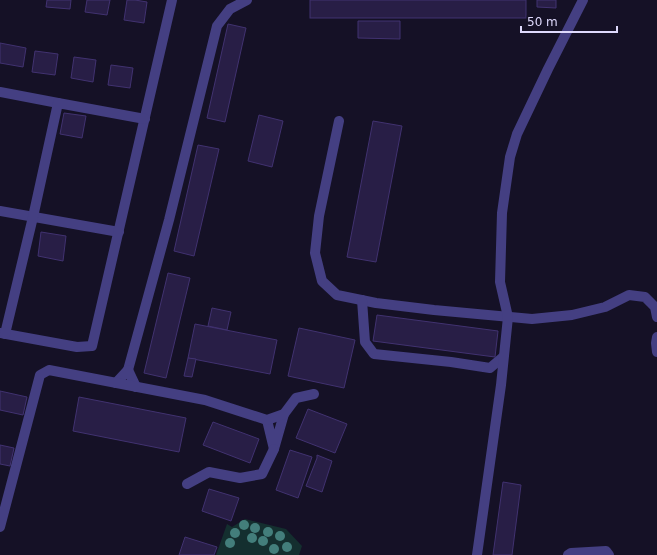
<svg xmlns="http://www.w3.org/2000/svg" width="657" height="555" viewBox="0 0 657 555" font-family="'DejaVu Sans',sans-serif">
	<rect width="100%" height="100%" fill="#151126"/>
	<polygon fill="#142f2f" points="245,519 286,529 302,546 299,555 216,555 227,524 232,527"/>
	<g fill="#281e46" stroke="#413270">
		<polygon points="47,0 71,0 70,9 46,7"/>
		<polygon points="87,0 110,0 107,15 85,12"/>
		<polygon points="127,0 135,0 147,2 144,23 124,20"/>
		<rect x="310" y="0" width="216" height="18"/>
		<polygon points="537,0 556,0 556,8 537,7"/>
		<polygon points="358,21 400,21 400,39 358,38"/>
		<polygon points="228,24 246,28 225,122 207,118"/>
		<polygon points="0,43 26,48 23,67 0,63"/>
		<polygon points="35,51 58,54 55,75 32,72"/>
		<polygon points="74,57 96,60 93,82 71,78"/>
		<polygon points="111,65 133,68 130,88 108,85"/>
		<polygon points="64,113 86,116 82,138 60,134"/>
		<polygon points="259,115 283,121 272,167 248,161"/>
		<polygon points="373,121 402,126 376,262 347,257"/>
		<polygon points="198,145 219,149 194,256 174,251"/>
		<polygon points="41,232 66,236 63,261 38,256"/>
		<polygon points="168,273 190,278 166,378 144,373"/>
		<polygon points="212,308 231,312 227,330 208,326"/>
		<polygon points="377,315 498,331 495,357 373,341"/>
		<polygon points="195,324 277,340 270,374 188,358"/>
		<polygon points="299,328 355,340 344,388 288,376"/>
		<polygon points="188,358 196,359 192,377 184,376"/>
		<polygon points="0,391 27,397 23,415 0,410"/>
		<polygon points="79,397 186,418 179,452 73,431"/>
		<polygon points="308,409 347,424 335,453 296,438"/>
		<polygon points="213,422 259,439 250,463 203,445"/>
		<polygon points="0,445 14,448 10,466 0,464"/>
		<polygon points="290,450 312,457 298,498 276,490"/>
		<polygon points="317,455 332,461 322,492 306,486 317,458"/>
		<polygon points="503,482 521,485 512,555 493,555"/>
		<polygon points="209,489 239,498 231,521 202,511"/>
		<polygon points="185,537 217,547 214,555 179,555"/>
	</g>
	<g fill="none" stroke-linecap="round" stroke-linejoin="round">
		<g stroke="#443f82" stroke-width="10">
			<polyline points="0,92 58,103"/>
			<polyline points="339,121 319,216 315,253 322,281 337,295 376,303 434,310 532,319 572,315 605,307 629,295 645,297 655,307 657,317"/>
			<polyline points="0,211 119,232"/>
			<polyline points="362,300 365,342 374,354 451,362 490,368 503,357"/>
			<polyline points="0,333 77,347 92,346 172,0"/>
			<polyline points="5,334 33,217 58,103 145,119"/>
			<polyline points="657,337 656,343 657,352"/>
			<polyline points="128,370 169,220 217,26 230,9 247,0"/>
			<polyline points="116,383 128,370 136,387"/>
			<polyline points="267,420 274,449 284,414"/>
			<polyline points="187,484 209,472 240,478 262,474 274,449"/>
			<polyline points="0,527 40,375 49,370 205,400 267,420 284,414 296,398 314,394"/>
			<polyline points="477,555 501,385 508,317 500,282 502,213 510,157 517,134 548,69 583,0"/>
			<polyline points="568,555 571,553 606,551 609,555"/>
		</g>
	</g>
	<g fill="#437e7b">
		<circle cx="244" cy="525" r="5"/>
		<circle cx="255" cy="528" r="5"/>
		<circle cx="268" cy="532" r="5"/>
		<circle cx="235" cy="533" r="5"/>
		<circle cx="280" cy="536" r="5"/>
		<circle cx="252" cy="538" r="5"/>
		<circle cx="263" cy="541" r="5"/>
		<circle cx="230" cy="543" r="5"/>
		<circle cx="287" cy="547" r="5"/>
		<circle cx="274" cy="549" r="5"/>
	</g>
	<path d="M521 26v6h96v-6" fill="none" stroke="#ded9fc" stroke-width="2"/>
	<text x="527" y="26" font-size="12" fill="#ded9fc" stroke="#151126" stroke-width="3" paint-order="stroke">50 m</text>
</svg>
